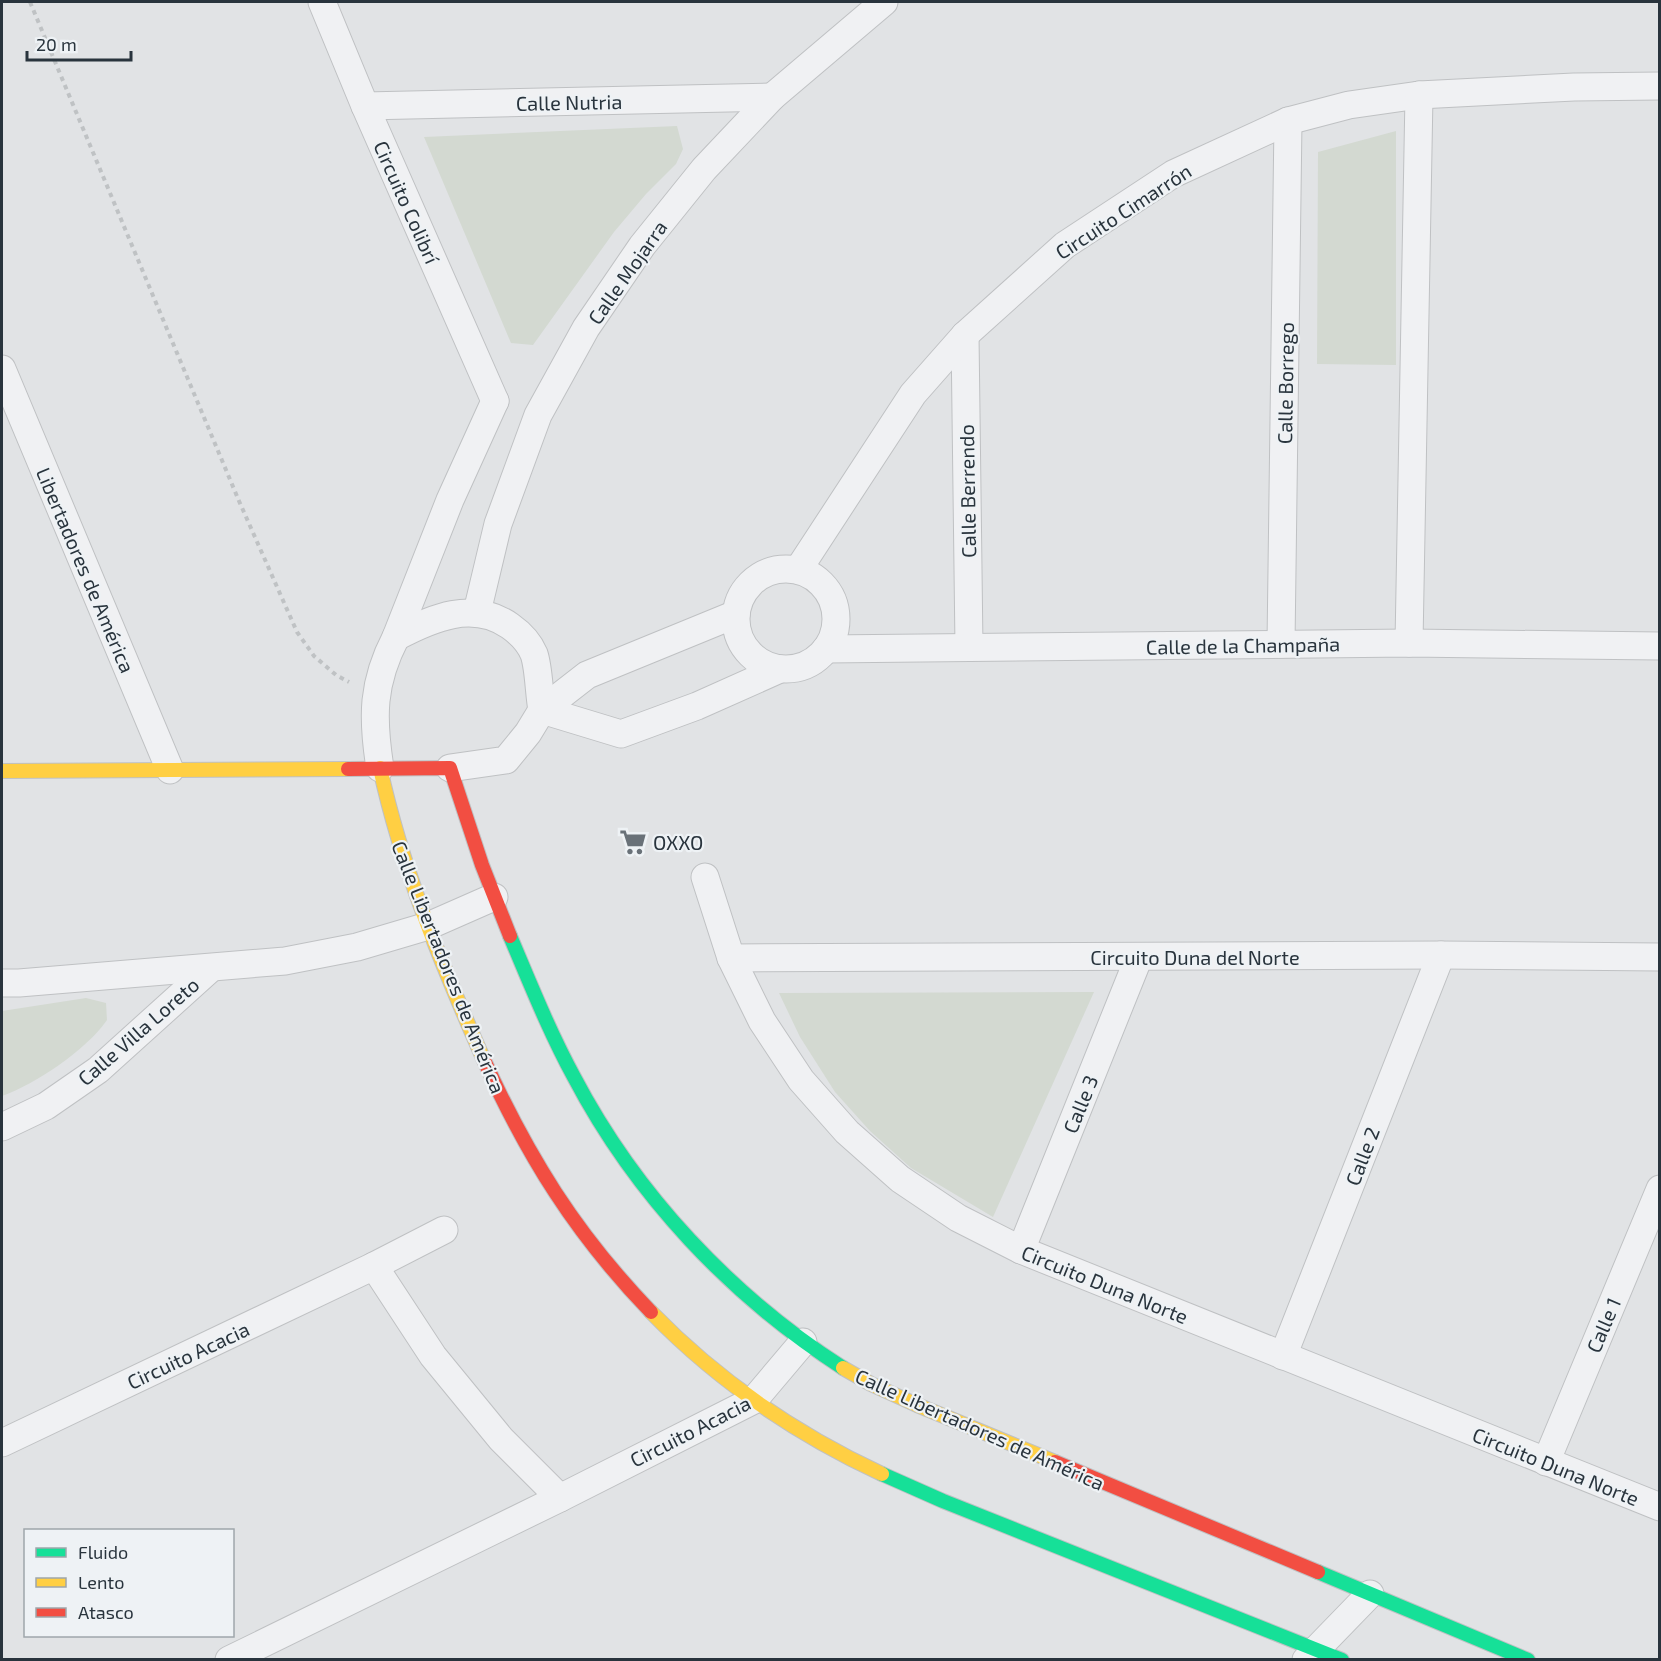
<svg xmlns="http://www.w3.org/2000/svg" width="1661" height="1661" viewBox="0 0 1661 1661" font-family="'Exo 2',sans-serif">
	<rect width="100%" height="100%" fill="#e1e3e5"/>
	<g fill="#d3d9d1">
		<polygon points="677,126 683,149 676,164 646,194 614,232 533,345 511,343 424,137"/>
		<polygon points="1396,131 1396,365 1317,364 1318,152"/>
		<polygon points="1094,992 993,1217 911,1168 870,1131 835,1092 800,1037 779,993"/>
		<path d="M86 998 106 1003 107 1020C86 1050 36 1084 2 1096V1011Z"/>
	</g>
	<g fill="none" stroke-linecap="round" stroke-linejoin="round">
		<defs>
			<g id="street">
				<polyline points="322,2 365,106 495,401"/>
				<polyline points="365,106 772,97"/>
				<polyline points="965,335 969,647"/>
				<polyline points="2,369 170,770"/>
				<circle cx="786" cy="619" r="50"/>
				<polyline points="798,570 913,394 965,335 1065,245 1173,174 1288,121 1349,105 1419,95 1574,87 1660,86"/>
				<polyline points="477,612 498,524 538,415 586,328 642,246 704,169 772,97 884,2"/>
				<path d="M396 637C432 618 473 600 510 626 520 633 529 642 534 654 539 668 539 695 542 710"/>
				<polyline points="1409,643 1419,95"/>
				<polyline points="1281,644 1288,121"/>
				<polyline points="826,649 1409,643 1660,646"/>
				<polyline points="542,710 621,734 697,706 780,669"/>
				<path d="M380 768C372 717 372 683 396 637L450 500 495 401"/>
				<polyline points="450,768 506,760 528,733 542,710 587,675 736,614"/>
				<polyline points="705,877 731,958 762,1021 801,1080 847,1132 900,1179 958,1218 1021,1250 1660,1507"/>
				<polyline points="731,958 1441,955 1660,957"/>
				<polyline points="2,983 19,983 285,961 357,947 428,926 494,897"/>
				<polyline points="2,1127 46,1106 98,1070 211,968"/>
				<polyline points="1021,1250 1139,957"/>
				<polyline points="374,1266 444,1230"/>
				<polyline points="1283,1356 1441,955"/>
				<polyline points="2,1443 374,1266 433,1356 501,1439 560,1498"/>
				<polyline points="1546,1462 1660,1189"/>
				<polyline points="229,1660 560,1498 754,1400 803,1342"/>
				<polyline points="1306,1660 1370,1594"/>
			</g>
			<g id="fast">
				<path d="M510 936C530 983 549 1031 574 1077 636 1195 731 1296 843 1368"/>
				<polyline points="882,1474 943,1501 1342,1660"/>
				<polyline points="1318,1572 1528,1660"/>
			</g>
			<g id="slow">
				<path d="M380 768C402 869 441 963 483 1058"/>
				<polyline points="2,771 348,769"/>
				<path d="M651 1312C717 1380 796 1434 882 1474"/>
				<polyline points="843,1368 871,1384 917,1405 1055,1462"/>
			</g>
			<g id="jam">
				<polyline points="348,769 450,768 482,865 510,936"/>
				<path d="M483 1058C528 1157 575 1233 651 1312"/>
				<polyline points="1055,1462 1318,1572"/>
			</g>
		</defs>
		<use href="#street" stroke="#bfc1c3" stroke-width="29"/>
		<use href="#fast" stroke="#bfc1c3" stroke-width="16"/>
		<use href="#slow" stroke="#bfc1c3" stroke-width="16"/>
		<use href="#jam" stroke="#bfc1c3" stroke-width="16"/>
		<polyline stroke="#bfc2c4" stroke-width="4" stroke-dasharray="4.5 4.5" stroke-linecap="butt" points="30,2 239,501 297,632 314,656 336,675 349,682"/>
		<use href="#street" stroke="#f0f1f3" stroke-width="27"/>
		<use href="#fast" stroke="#16e098" stroke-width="14"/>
		<use href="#slow" stroke="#ffcf43" stroke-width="14"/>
		<use href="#jam" stroke="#f24e42" stroke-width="14"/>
	</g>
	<defs>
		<symbol id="supermarket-bare" viewBox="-9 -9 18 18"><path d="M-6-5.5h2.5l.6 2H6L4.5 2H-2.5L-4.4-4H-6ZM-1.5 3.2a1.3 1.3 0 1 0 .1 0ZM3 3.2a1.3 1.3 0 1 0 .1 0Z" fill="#697178" stroke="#eef2f5" stroke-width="2.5" paint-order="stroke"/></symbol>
	</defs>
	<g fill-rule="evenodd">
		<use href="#supermarket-bare" x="614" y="823" width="38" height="38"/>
	</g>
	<g text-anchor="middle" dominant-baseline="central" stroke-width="4.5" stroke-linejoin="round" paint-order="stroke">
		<g font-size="20" fill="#29343d" stroke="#eef2f5">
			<text transform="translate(569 102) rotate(-1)">Calle Nutria</text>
			<text transform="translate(407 202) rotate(66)">Circuito Colibrí</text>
			<text transform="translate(1123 211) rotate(-33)">Circuito Cimarrón</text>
			<text transform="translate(627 272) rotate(-55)">Calle Mojarra</text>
			<text transform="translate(1285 383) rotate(-89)">Calle Borrego</text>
			<text transform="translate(967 491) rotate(-91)">Calle Berrendo</text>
			<text transform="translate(86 570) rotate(67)">Libertadores de América</text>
			<text transform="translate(1243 645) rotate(-1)">Calle de la Champaña</text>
			<text x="1195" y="957">Circuito Duna del Norte</text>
			<text transform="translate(449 967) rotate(68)">Calle Libertadores de América</text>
			<text transform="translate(138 1031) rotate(-41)">Calle Villa Loreto</text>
			<text transform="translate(1080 1104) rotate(-68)">Calle 3</text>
			<text transform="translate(1362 1156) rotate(-69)">Calle 2</text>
			<text transform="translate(1105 1284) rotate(22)">Circuito Duna Norte</text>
			<text transform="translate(1603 1325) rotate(-67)">Calle 1</text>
			<text transform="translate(188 1355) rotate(-25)">Circuito Acacia</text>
			<text transform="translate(980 1429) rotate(24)">Calle Libertadores de América</text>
			<text transform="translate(690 1431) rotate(-27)">Circuito Acacia</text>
			<text transform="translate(1556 1466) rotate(22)">Circuito Duna Norte</text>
		</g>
		<g font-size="20" fill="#29343d" stroke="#eef2f5" text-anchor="start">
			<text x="653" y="842">OXXO</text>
		</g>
	</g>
	<rect width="1661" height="1661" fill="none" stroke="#29343d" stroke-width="6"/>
	<rect x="24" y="1529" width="210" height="108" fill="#eef2f5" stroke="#9fa6ab" stroke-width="1.5"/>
	<rect x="36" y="1548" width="30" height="9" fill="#16e098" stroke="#9fa6ab" stroke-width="1.5"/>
	<text x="78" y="1559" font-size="18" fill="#29343d">Fluido</text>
	<rect x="36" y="1578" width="30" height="9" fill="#ffcf43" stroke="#9fa6ab" stroke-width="1.5"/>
	<text x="78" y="1589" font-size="18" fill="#29343d">Lento</text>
	<rect x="36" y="1608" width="30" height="9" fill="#f24e42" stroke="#9fa6ab" stroke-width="1.5"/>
	<text x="78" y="1619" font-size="18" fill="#29343d">Atasco</text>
	<path d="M27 51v9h104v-9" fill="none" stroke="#29343d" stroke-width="3"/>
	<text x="36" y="51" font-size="18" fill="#29343d" stroke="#eef2f5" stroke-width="4.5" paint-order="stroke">20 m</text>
</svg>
